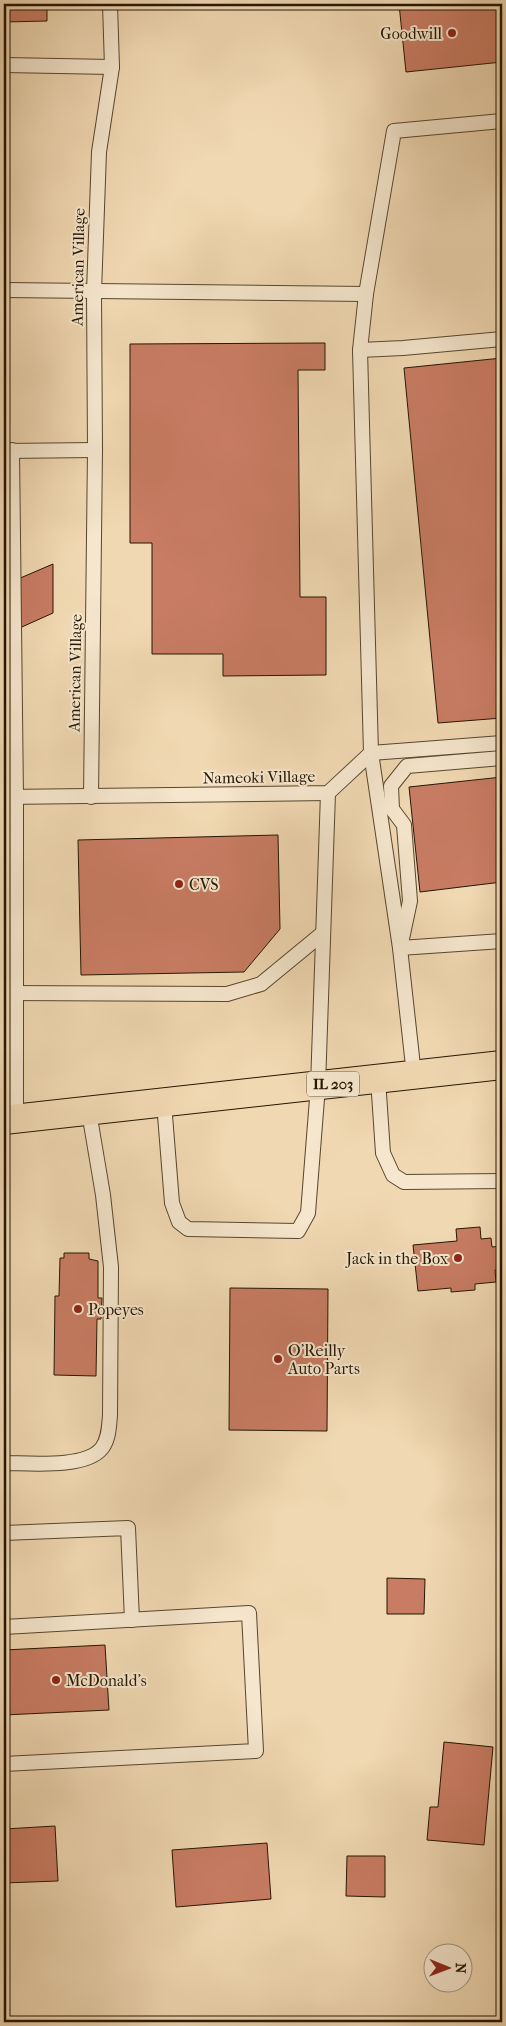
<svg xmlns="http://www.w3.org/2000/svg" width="506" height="2026" viewBox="0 0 506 2026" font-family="'IM FELL French Canon',serif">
	<rect width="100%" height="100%" fill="#f0d8b2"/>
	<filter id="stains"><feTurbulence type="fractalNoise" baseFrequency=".004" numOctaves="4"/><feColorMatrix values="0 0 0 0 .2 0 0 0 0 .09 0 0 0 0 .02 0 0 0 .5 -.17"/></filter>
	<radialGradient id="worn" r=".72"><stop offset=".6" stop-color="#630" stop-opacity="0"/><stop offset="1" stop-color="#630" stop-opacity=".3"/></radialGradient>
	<g fill="#c87c63" stroke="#251602">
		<polygon points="4,4 47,4 47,21 4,22"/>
		<polygon points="399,4 502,4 502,62 406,72"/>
		<polygon points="325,343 325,370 298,370 300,597 326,597 326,675 223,676 223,654 152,654 152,543 130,543 130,344"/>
		<polygon points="502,358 502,718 438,723 404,368"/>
		<polygon points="53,564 53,613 4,635 4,585"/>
		<polygon points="502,777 502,882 420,892 409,787"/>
		<polygon points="278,835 280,929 244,972 81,975 78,840"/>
		<polygon points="480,1227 481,1239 491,1238 492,1247 502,1246 502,1269 495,1270 496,1282 475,1284 475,1290 451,1292 451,1288 418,1291 413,1245 457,1241 456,1229"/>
		<polygon points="64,1253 89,1253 89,1259 98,1261 98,1298 102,1298 101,1319 97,1319 96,1376 54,1375 55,1296 59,1296 60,1258 64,1258"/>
		<polygon points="230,1288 328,1289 327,1431 229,1430"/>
		<polygon points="387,1578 425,1579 424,1614 387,1614"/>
		<polygon points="105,1645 109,1710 4,1715 4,1650"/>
		<polygon points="444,1742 493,1747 484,1845 427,1840 430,1807 438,1807"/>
		<polygon points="55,1826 58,1881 4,1883 4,1829"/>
		<polygon points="267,1843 271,1899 176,1907 172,1850"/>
		<polygon points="347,1856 385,1856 385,1897 346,1896"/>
	</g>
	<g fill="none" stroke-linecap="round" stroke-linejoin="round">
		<defs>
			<g id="lane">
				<polyline points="4,65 112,67"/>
				<polyline points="4,290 366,294"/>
				<polyline points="360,350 403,348 502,339"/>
				<polyline points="12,450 16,797 16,1120"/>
				<polyline points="4,451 95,450"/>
				<polyline points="502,758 407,766 391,786 392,809 404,825 410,901 400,948 502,941"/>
				<polyline points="4,797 328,793 371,753 502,743"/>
				<polyline points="91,797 95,450 94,292 99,152 112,67 110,4"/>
				<polyline points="4,993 227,994 261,984 323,933"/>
				<polyline points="414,1075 400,948 371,753 360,350 366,294 394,131 502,121"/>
				<polyline points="378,1079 383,1153 393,1175 404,1182 502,1181"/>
				<polyline points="164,1103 172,1203 179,1222 188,1229 298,1231 308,1213 318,1086 328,793"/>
				<path d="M4 1463C28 1463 86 1469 102 1448 109 1439 109 1426 110 1415L111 1267 103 1195 89 1112"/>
				<polyline points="4,1533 128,1528 132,1620"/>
				<polyline points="4,1627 249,1613 256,1751 4,1764"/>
			</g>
			<polyline id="primary" points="4,1120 502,1065"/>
		</defs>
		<use href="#lane" stroke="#58462e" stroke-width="16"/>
		<use href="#primary" stroke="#251602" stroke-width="30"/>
		<use href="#lane" stroke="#f5e6cd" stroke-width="14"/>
		<use href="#primary" stroke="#f0d8b2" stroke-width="28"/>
	</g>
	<g fill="#8f2418" stroke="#f5e6cd" stroke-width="2">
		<circle cx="452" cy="33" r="5"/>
		<circle cx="179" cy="884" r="5"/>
		<circle cx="458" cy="1258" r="5"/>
		<circle cx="78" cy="1309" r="5"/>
		<circle cx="278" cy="1359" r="5"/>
		<circle cx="56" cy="1680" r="5"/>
	</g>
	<g text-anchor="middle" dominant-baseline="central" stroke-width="4" stroke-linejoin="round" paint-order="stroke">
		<rect fill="#f5e6cd" stroke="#63543f" stroke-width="1" x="307" y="1071.5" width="52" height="25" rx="4"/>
		<g font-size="15" font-weight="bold" fill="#251602">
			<text x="333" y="1084">IL 203</text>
		</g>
		<g font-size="16" fill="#251602" stroke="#f5e6cd" text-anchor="start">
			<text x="442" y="33" text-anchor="end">Goodwill</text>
			<text x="189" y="884">CVS</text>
			<text x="448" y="1258" text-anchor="end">Jack in the Box</text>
			<text x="88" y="1309">Popeyes</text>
			<text x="288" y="1350">O'Reilly<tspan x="288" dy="18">Auto Parts</tspan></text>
			<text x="66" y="1680">McDonald's</text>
		</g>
		<g font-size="16" fill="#251602" stroke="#f5e6cd">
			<text transform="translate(78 267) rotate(-89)">American Village</text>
			<text transform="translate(75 673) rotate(-89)">American Village</text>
			<text transform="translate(259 777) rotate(-1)">Nameoki Village</text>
		</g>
	</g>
	<rect width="506" height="2026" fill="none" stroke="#f0d8b2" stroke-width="20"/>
	<rect x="5" y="5" width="496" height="2016" fill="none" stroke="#251602" stroke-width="2.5"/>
	<rect x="10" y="10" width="486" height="2006" fill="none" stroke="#251602"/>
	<g transform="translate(448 1968) rotate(91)"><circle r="24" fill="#f5e6cd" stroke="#a2937c"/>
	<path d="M0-4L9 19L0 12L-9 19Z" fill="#8f2418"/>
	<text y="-8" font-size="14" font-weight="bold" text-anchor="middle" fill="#251602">N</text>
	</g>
	<rect width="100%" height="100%" filter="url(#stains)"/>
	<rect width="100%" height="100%" fill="url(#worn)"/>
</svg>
